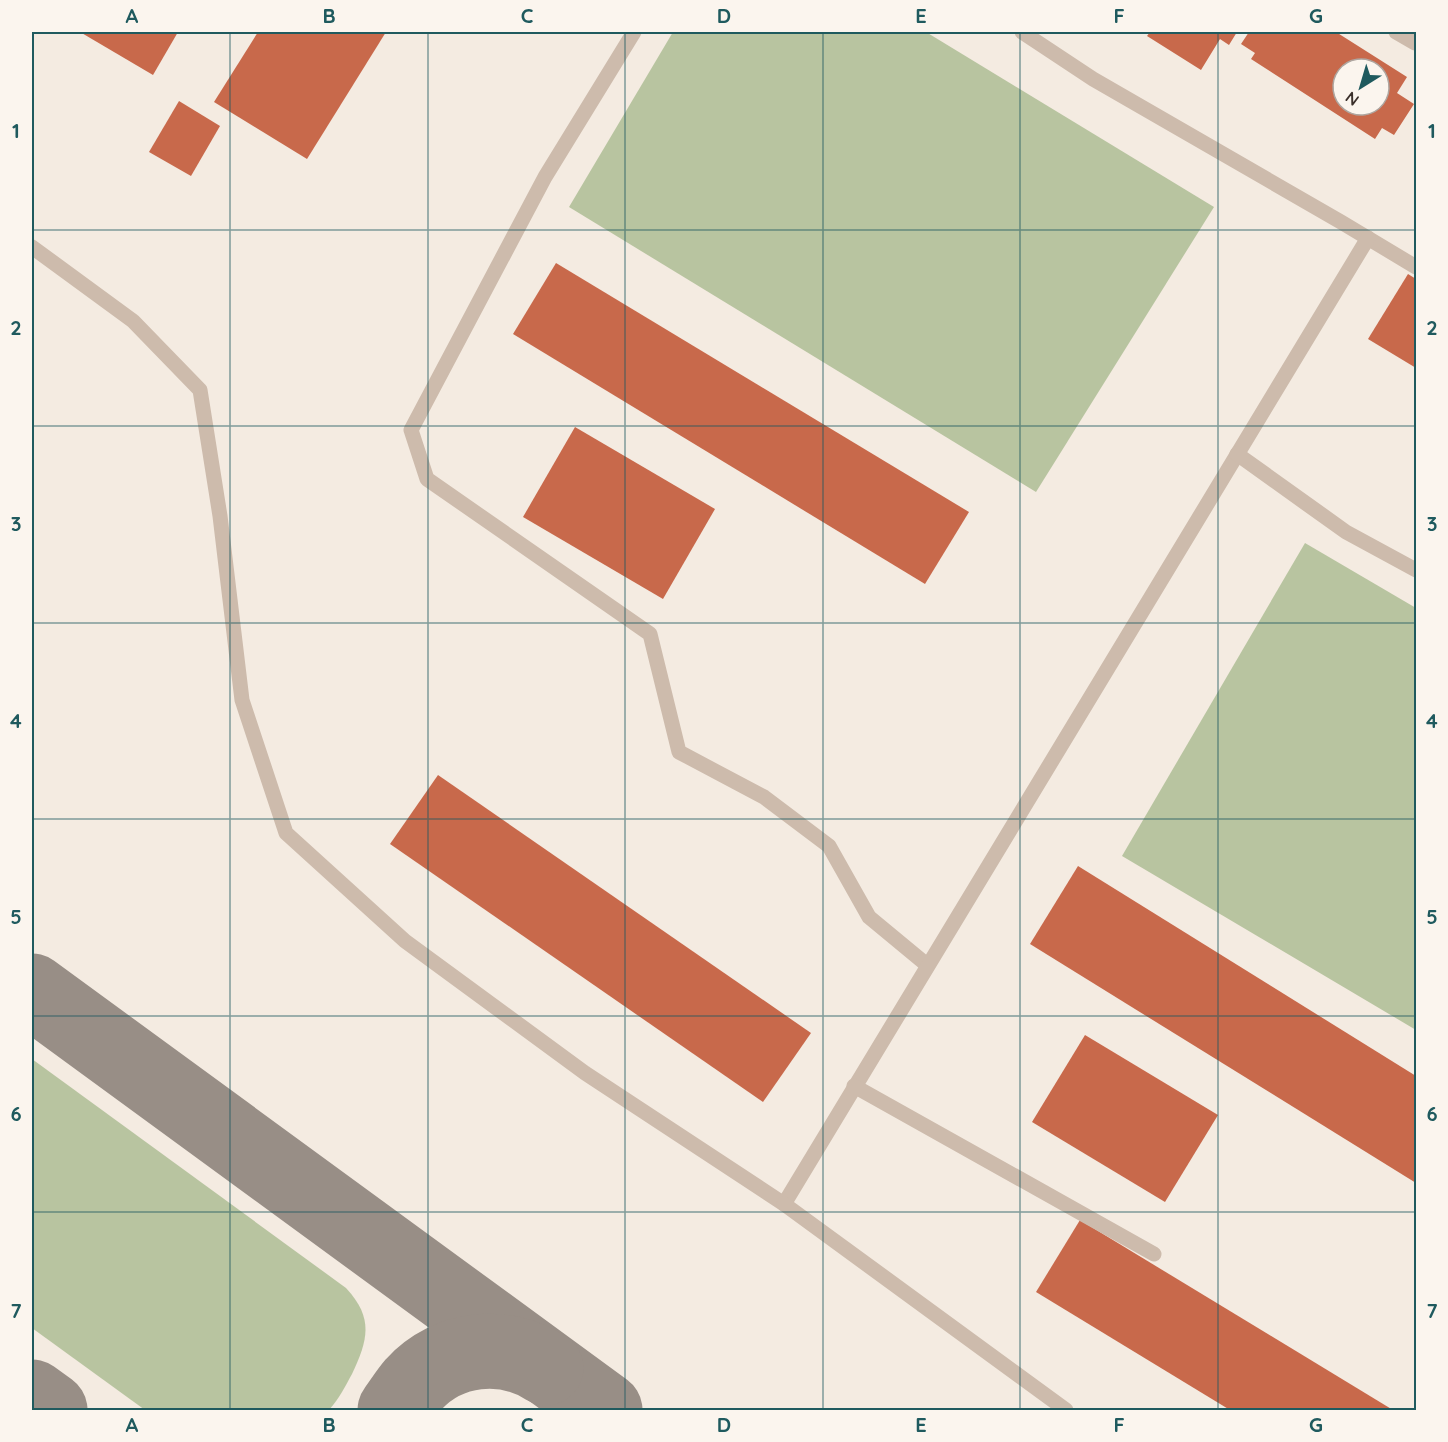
<svg xmlns="http://www.w3.org/2000/svg" width="1448" height="1442" viewBox="0 0 1448 1442" font-family="Quicksand,sans-serif">
	<rect width="100%" height="100%" fill="#f4ebe1"/>
	<g fill="#b8c4a0">
		<polygon points="673,32 926,32 1214,207 1036,492 569,207"/>
		<polygon points="1305,543 1416,608 1416,1030 1122,856"/>
		<path d="M32 1059 346 1288C374 1318 368 1340 352 1374 345 1387 338 1400 329 1410H145L32 1328Z"/>
	</g>
	<g fill="none" stroke-linecap="round" stroke-linejoin="round">
		<g stroke="#988e86" stroke-width="75">
			<polyline points="32,991 605,1410"/>
			<polyline points="32,1397 50,1410"/>
			<path d="M395 1410C401 1402 407 1392 414 1384 448 1347 504 1341 546 1368"/>
		</g>
	</g>
	<g fill="#c8694b" fill-rule="evenodd">
		<polygon points="80,32 178,32 153,75"/>
		<polygon points="258,32 386,32 307,159 214,102"/>
		<polygon points="1150,32 1237,32 1229,45 1220,39 1201,70 1147,36"/>
		<path d="M1249 32H1336L1407 77 1397 93 1414 104 1394 135 1382 128 1375 139 1251 59 1255 53 1241 44ZM1343 69H1379V105H1343Z"/>
		<polygon points="179,101 220,126 191,176 149,152"/>
		<polygon points="556,263 969,512 925,584 513,334"/>
		<polygon points="1408,274 1416,279 1416,368 1368,339"/>
		<polygon points="575,427 715,509 663,599 523,517"/>
		<polygon points="438,775 811,1033 763,1102 390,844"/>
		<polygon points="1078,866 1416,1076 1416,1183 1030,944"/>
		<polygon points="1085,1035 1218,1115 1165,1202 1032,1122"/>
		<polygon points="1080,1220 1393,1410 1230,1410 1036,1292"/>
	</g>
	<g fill="none" stroke-linecap="round" stroke-linejoin="round">
		<g stroke="#cdbbac" stroke-width="15">
			<polyline points="634,32 545,177 411,430 427,479 650,634 679,752 764,797 829,846 869,917 927,965"/>
			<polyline points="1022,32 1093,79 1341,222 1416,267"/>
			<polyline points="1396,32 1415,43"/>
			<polyline points="32,247 133,321 200,390 220,516 242,700 286,833 405,941 585,1073 784,1204 1368,238"/>
			<polyline points="1237,454 1346,532 1416,570"/>
			<polyline points="854,1086 1154,1254"/>
			<polyline points="784,1204 1066,1410"/>
		</g>
	</g>
	<path fill="none" stroke="#1f5a5e" stroke-width="1.5" stroke-opacity="0.55" d="M230 32V1410M428 32V1410M625 32V1410M823 32V1410M1020 32V1410M1218 32V1410M32 230H1416M32 426H1416M32 623H1416M32 819H1416M32 1016H1416M32 1212H1416"/>
	<rect width="1448" height="1442" fill="none" stroke="#fbf5ee" stroke-width="66"/>
	<g transform="translate(1361 87) rotate(217)"><circle r="28" fill="#fbf5ee" stroke="#aea6a0" stroke-width="1.5"/>
	<path d="M0-4.5L10 22L0 15L-10 22Z" fill="#1f5a5e"/>
	<text y="-9" font-size="16" font-weight="bold" text-anchor="middle" fill="#3b302b">N</text>
	</g>
	<rect x="33" y="33" width="1382" height="1376" fill="none" stroke="#1f5a5e" stroke-width="2"/>
	<g font-size="20" text-anchor="middle" font-weight="bold" fill="#1f5a5e">
		<text x="132" y="23">A</text>
		<text x="329" y="23">B</text>
		<text x="527" y="23">C</text>
		<text x="724" y="23">D</text>
		<text x="921" y="23">E</text>
		<text x="1119" y="23">F</text>
		<text x="1316" y="23">G</text>
		<text x="16" y="138">1</text>
		<text x="1432" y="138">1</text>
		<text x="16" y="335">2</text>
		<text x="1432" y="335">2</text>
		<text x="16" y="531">3</text>
		<text x="1432" y="531">3</text>
		<text x="16" y="728">4</text>
		<text x="1432" y="728">4</text>
		<text x="16" y="924">5</text>
		<text x="1432" y="924">5</text>
		<text x="16" y="1121">6</text>
		<text x="1432" y="1121">6</text>
		<text x="16" y="1318">7</text>
		<text x="1432" y="1318">7</text>
		<text x="132" y="1432">A</text>
		<text x="329" y="1432">B</text>
		<text x="527" y="1432">C</text>
		<text x="724" y="1432">D</text>
		<text x="921" y="1432">E</text>
		<text x="1119" y="1432">F</text>
		<text x="1316" y="1432">G</text>
	</g>
</svg>
